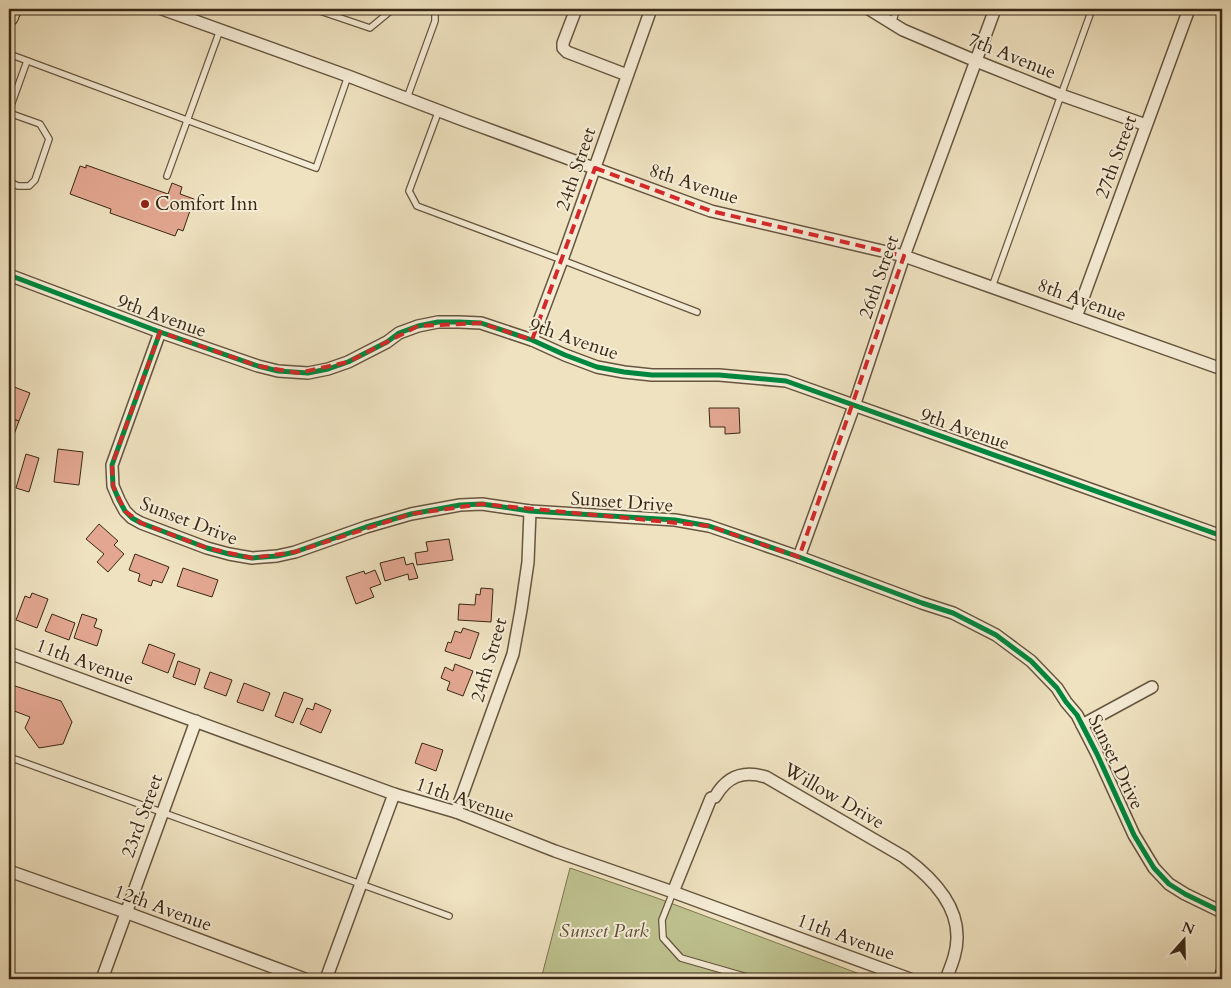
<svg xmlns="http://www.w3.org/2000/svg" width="1231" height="988" viewBox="0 0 1231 988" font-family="Cardo,serif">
	<rect width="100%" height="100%" fill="#efe2c0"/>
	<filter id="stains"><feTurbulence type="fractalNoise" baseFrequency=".004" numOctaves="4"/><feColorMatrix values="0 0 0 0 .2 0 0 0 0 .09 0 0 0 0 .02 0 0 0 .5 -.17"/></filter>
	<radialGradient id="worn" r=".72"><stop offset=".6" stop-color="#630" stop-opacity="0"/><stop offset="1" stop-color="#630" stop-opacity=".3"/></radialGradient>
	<polygon fill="#bec28f" stroke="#7c7552" points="570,868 657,898 873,979 541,979"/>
	<g fill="#e3a791" stroke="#392814">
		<polygon points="86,165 168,194 172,183 182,187 180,194 194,199 183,231 178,229 175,236 110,213 111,209 70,194 80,166 86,168"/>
		<polygon points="9,385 30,393 19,421 9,418"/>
		<polygon points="709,408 739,408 740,433 725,434 725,427 710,427"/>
		<polygon points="9,418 19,421 9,448"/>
		<polygon points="58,449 83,452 79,485 54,482"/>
		<polygon points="26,454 39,458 29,492 16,488"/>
		<polygon points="99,524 118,541 114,545 124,554 108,572 97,562 104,554 86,539"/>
		<polygon points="449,539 453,560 417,565 415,553 428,551 426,542"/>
		<polygon points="135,554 169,567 162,583 153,580 151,586 138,581 140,574 129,570"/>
		<polygon points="404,557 406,565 413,563 418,578 409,580 408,574 385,581 380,563"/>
		<polygon points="183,568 218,580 212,597 177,586"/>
		<polygon points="375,570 381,584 370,588 374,597 356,604 346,577 364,571 365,574"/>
		<polygon points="481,588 493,589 491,622 458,620 459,604 475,605 476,594 480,595"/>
		<polygon points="32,593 48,599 37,628 16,620 25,596 30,598"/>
		<polygon points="52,614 75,623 69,640 45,631"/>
		<polygon points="82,614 97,619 94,627 102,630 97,646 74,638"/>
		<polygon points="463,628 479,633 470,659 445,651 448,642 451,643 455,631 461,633"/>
		<polygon points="149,644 175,654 168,673 142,663"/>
		<polygon points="178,661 200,669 195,685 173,677"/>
		<polygon points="455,664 473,671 463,696 447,690 450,682 441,678 445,667 453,671"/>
		<polygon points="210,672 232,680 226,696 204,688"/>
		<polygon points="244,683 270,693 263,711 237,702"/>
		<polygon points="9,684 61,701 72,722 63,744 39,748 25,728 30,717 9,709"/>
		<polygon points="284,692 303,699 293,723 275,716"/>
		<polygon points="315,703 331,710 321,733 300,724 307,708 313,710"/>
		<polygon points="422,743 443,750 436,771 415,763"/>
	</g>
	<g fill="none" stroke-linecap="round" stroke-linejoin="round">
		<defs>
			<g id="service">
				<polyline points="314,9 370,28 393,9"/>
				<polyline points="892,23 897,9"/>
				<polyline points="9,54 316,168 348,76"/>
				<polyline points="407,98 435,21 435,14 433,9"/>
				<polyline points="439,110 409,191 417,206 562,260 697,312"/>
				<polyline points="9,111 27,61"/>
				<polyline points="9,113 40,124 49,139 35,180 29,186 18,186 9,182"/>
				<polyline points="167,176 220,30"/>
				<polyline points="992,287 1092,9"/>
				<polyline points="9,757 449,916"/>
				<polyline points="673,892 662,920 663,938 681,958 754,979"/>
			</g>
			<g id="minor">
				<polyline points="162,9 348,76 463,120 711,211 904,256 1222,369"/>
				<polyline points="576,9 563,43 563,48 567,52 627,75"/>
				<polyline points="869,9 903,30 976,61 1061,95 1146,125"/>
				<polyline points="9,275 160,332 258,366 278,371 308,373 328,369 348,362 387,342 399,333 418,326 438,322 459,322 481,323 532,340 565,355 597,367 624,372 652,375 719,375 786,381 1222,536"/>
				<polyline points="1076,317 1189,9"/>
				<polyline points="160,332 112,465 113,486 119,500 125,511 132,518 141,523 207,548 229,554 252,558 277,556 295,552 366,527 411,514 460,505 482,504 530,511 675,520 709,526 799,557 922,603 953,613 996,635 1031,661 1057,688 1066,702 1077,715 1097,754 1134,835 1154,868 1169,884 1185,894 1222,912"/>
				<polyline points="532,340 562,260 651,9"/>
				<polyline points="799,557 854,406 904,256 995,9"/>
				<polyline points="9,653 394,794 456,812 555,851 673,892 910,979"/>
				<polyline points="1082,725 1152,687"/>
				<polyline points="456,812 513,654 521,610 528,562 530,511"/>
				<polyline points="9,871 125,912 305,979"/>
				<path d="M673 892 711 798 715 797C727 776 743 770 766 777L904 857C930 876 958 904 957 938 957 953 951 966 946 979"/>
				<polyline points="102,979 196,721"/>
				<polyline points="326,979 394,794"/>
				<polyline points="1220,979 1222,972"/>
			</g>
			<polyline id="primary" points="9,17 12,9"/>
		</defs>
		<use href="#service" stroke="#66563f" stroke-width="8"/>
		<use href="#minor" stroke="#66563f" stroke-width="14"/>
		<use href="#primary" stroke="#392814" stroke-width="20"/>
		<use href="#service" stroke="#f5ecd6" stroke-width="5.5"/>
		<use href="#minor" stroke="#f5ecd6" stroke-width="11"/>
		<use href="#primary" stroke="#efe2c0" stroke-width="18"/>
		<defs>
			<g id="cycleway">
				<polyline points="9,275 160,332 258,366 278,371 308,373 328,369 348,362 387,342 399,333 418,326 438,322 459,322 481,323 532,340 565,355 597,367 624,372 652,375 719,375 786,381 1222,536"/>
				<polyline points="160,332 112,465 113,486 119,500 125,511 132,518 141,523 207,548 229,554 252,558 277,556 295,552 366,527 411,514 460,505 482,504 530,511 675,520 709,526 799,557 922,603 953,613 996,635 1031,661 1057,688 1066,702 1077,715 1097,754 1134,835 1154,868 1169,884 1185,894 1222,912"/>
			</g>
		</defs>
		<use href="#cycleway" stroke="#f5ecd6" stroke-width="8"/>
		<use href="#cycleway" stroke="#00873e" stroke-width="5"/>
	</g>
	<path fill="none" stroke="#d62828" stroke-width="4" stroke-dasharray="10 6" stroke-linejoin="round" d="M595 168 711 211 904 256 799 557 709 526 482 504 411 514 295 552 252 558 207 548 141 523 125 511 113 486 112 465 160 332 258 366 298 373 348 362 418 326 481 323 532 340Z"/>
	<circle fill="#8f2418" stroke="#f5ecd6" stroke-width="2" cx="145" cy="204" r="5"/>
	<g text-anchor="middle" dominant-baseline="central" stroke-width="4" stroke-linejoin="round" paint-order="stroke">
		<g font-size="19" fill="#392814" stroke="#f5ecd6">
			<text transform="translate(1012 56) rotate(22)">7th Avenue</text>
			<text transform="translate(1116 157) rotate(-70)">27th Street</text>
			<text transform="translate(576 169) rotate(-71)">24th Street</text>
			<text transform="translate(694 184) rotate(18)">8th Avenue</text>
			<text transform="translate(879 277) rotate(-71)">26th Street</text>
			<text transform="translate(1082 300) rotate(20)">8th Avenue</text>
			<text transform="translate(162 316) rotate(20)">9th Avenue</text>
			<text transform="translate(574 339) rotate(19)">9th Avenue</text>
			<text transform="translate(965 429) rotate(19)">9th Avenue</text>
			<text transform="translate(622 502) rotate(4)">Sunset Drive</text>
			<text transform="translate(189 521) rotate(21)">Sunset Drive</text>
			<text transform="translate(489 660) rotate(-74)">24th Street</text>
			<text transform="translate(85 662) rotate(20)">11th Avenue</text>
			<text transform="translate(1116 762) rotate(64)">Sunset Drive</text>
			<text transform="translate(834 796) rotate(30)">Willow Drive</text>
			<text transform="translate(465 800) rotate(19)">11th Avenue</text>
			<text transform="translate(142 816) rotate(-70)">23rd Street</text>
			<text transform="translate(163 908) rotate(20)">12th Avenue</text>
			<text transform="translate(846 937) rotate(20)">11th Avenue</text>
		</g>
		<g font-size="19" fill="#392814" stroke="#f5ecd6" text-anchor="start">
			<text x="155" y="204">Comfort Inn</text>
		</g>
		<g font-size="19" font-style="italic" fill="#5a4e33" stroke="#f5ecd6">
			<text x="604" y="931">Sunset Park</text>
		</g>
	</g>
	<rect width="1231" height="988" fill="none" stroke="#efe2c0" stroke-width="30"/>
	<rect x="10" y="10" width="1211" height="968" fill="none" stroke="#392814" stroke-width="2.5"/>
	<rect x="15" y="15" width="1201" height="958" fill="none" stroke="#392814"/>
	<g transform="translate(1184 940) rotate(20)" stroke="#f5ecd6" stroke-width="4" paint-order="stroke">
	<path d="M0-4L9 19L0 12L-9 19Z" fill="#392814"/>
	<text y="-8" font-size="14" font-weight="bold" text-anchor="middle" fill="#392814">N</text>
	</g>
	<rect width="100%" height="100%" filter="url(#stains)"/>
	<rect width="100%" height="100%" fill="url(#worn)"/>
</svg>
